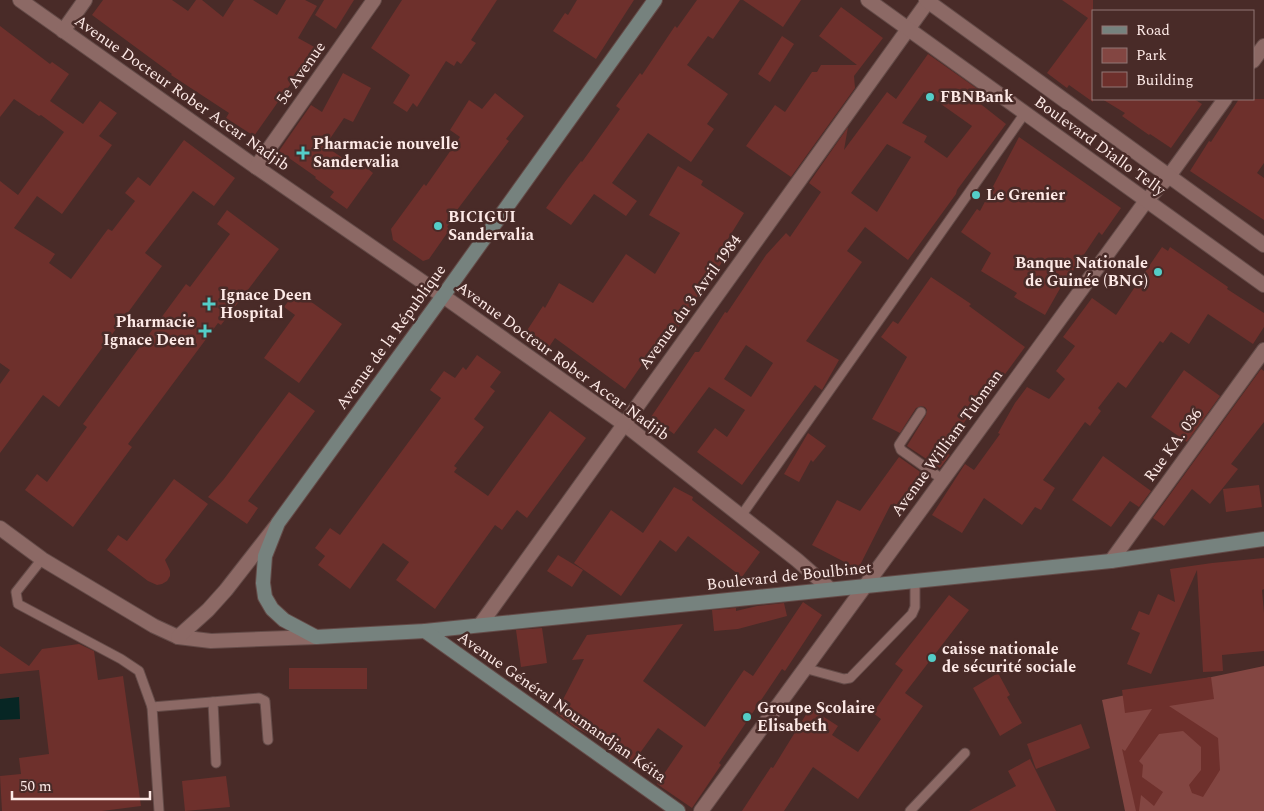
<svg xmlns="http://www.w3.org/2000/svg" width="1264" height="811" viewBox="0 0 1264 811" font-family="Spectral,serif">
	<rect width="100%" height="100%" fill="#492b28"/>
	<polygon fill="#834642" points="1264,666 1264,811 1125,811 1102,700"/>
	<polygon fill="#072624" points="19,697 20,719 0,720 0,699"/>
	<g fill="#6e302c" fill-rule="evenodd">
		<polygon points="103,0 172,0 188,11 196,0 202,0 223,17 234,0 253,0 277,15 286,0 305,0 317,6 298,38 318,49 302,78 297,75 254,136 226,118 229,113 171,75 172,74 92,15"/>
		<polygon points="324,0 354,0 336,29 315,15"/>
		<polygon points="402,0 497,0 471,40 476,43 461,64 457,61 454,66 446,61 417,107 413,103 407,112 393,103 410,75 371,48"/>
		<polygon points="577,0 634,0 596,59 553,31 565,13 568,15"/>
		<polygon points="697,0 740,0 713,39 708,36 687,65 728,94 707,124 714,129 691,162 648,133 612,183 637,201 626,216 594,194 571,225 546,208 567,179 581,161 582,162 620,109 616,106 640,73 642,75 675,26 677,28"/>
		<polygon points="743,0 801,0 783,27"/>
		<polygon points="1062,0 1093,0 1093,102 1069,85 1067,88 1047,73 1088,18"/>
		<polygon points="841,7 883,38 854,76 855,88 791,177 746,146 775,105 785,112 812,72 817,72 821,65 857,65 819,36"/>
		<polygon points="0,26 50,64 52,62 69,74 50,101 83,124 100,101 117,113 99,136 112,145 62,214 37,196 14,228 55,254 49,263 71,279 108,229 112,231 135,201 125,193 138,177 150,186 184,140 235,178 214,206 193,191 145,253 162,266 59,407 43,395 0,453 0,384 10,370 0,363 0,181 18,195 64,132 41,115 39,116 14,99 0,117"/>
		<polygon points="782,36 794,44 770,82 758,74"/>
		<path d="M928 54 979 90 973 98 1006 124 957 190 956 194 908 260 865 227 847 251 862 262 806 341 839 360 822 390 815 385 742 485 697 452 715 428 727 437 745 410 709 387 674 434 651 417 695 352H699L725 312 727 313 766 255 786 233 790 237 821 192 809 183 848 127 844 150 887 92 896 99ZM924 92 972 126 947 158 924 142 927 136 902 123ZM887 144 911 157 877 212 851 193ZM746 345 773 363 751 397 724 379Z"/>
		<polygon points="343,73 371,88 353,122 344,118 325,146 353,165 357,160 373,173 347,209 330,197 334,192 315,178 316,177 279,151 311,105 322,112"/>
		<polygon points="495,93 524,116 506,139 509,141 457,210 459,211 447,227 450,229 429,259 423,261 393,240 391,229 424,184 426,186 460,137 450,130 469,100 482,109"/>
		<polygon points="1102,99 1194,99 1202,104 1171,148 1150,134 1149,135 1122,116 1125,113"/>
		<polygon points="1239,99 1264,99 1264,163 1257,173 1264,178 1264,220 1190,171 1209,141 1211,142"/>
		<polygon points="1019,137 1121,208 1102,235 1099,232 1073,271 1071,269 1045,315 1014,297 1017,293 981,271 991,253 961,232 977,209 980,211"/>
		<polygon points="678,166 703,181 701,185 744,213 716,258 722,262 712,278 710,277 676,331 673,329 661,346 657,343 625,389 555,338 549,347 526,332 543,306 545,308 559,283 593,303 626,254 655,274 680,233 649,215"/>
		<polygon points="227,210 279,249 221,325 218,323 128,444 132,447 73,527 25,490 37,474 47,482 87,427 83,424 186,284 190,287 230,234 217,224"/>
		<polygon points="1162,247 1168,251 1170,247 1228,287 1227,289 1264,313 1264,327 1253,344 1208,314 1189,344 1171,332 1163,343 1160,341 1126,388 1118,382 1098,408 1101,411 1090,426 1085,422 1043,480 1055,488 1041,510 1035,507 1022,525 984,498 962,533 932,515 965,464 974,470 1000,434 998,433 1015,403 1027,387 1049,399 1065,379 1056,371 1075,346 1063,337 1092,298 1116,315"/>
		<polygon points="931,277 971,304 969,306 1025,347 975,415 971,412 945,452 950,455 940,468 907,446 926,415 927,410 925,407 921,406 916,408 900,433 872,419 907,357 881,337 893,321 898,324"/>
		<polygon points="296,291 342,324 299,383 264,358 295,315 284,307"/>
		<polygon points="477,355 501,372 490,387 495,391 474,419 484,427 454,466 457,468 454,472 488,496 550,411 586,438 527,518 517,510 502,530 495,525 435,609 396,580 409,562 383,543 350,589 318,565 325,556 315,548 330,528 340,535 441,398 430,390 444,371 455,378 463,367 466,370"/>
		<polygon points="1261,369 1264,371 1264,422 1231,464 1238,469 1210,504 1192,489 1164,526 1153,518"/>
		<polygon points="1184,370 1220,396 1187,442 1151,417"/>
		<polygon points="289,392 315,411 248,501 258,508 247,524 208,497 224,479"/>
		<polygon points="808,433 826,446 813,462 811,460 799,482 784,474"/>
		<polygon points="1103,456 1151,491 1139,507 1130,501 1111,527 1072,500"/>
		<polygon points="899,457 923,474 898,509 891,504 858,569 812,545 837,500 860,511"/>
		<polygon points="174,479 208,504 165,560 170,571 170,576 167,581 162,584 157,585 148,581 107,550 118,535 127,541"/>
		<polygon points="1259,485 1262,507 1226,512 1223,489"/>
		<polygon points="674,487 693,497 692,500 760,552 742,577 688,536 676,552 660,540 621,596 574,563 611,510 643,533"/>
		<polygon points="558,555 583,570 572,587 547,571"/>
		<polygon points="1264,558 1264,589 1262,590 1264,613 1264,651 1222,655 1223,671 1203,672 1197,570 1151,674 1127,664 1140,633 1131,629 1139,611 1149,615 1158,594 1175,602 1170,569 1212,563"/>
		<polygon points="949,595 969,610 905,693 923,706 858,799 813,767 784,811 742,811 771,767 773,768 810,708 838,726 832,735 858,752 881,719 873,713 903,670 895,664"/>
		<polygon points="803,602 822,615 785,671 782,669 719,763 721,765 692,808 657,784 683,746 658,728 632,764 599,740 576,728 556,713 584,659 572,660 587,635 683,624 643,681 705,727 744,670 753,676"/>
		<polygon points="784,603 787,616 738,629 714,631 712,610 736,608 736,611 757,606"/>
		<polygon points="542,628 547,663 521,667 516,630"/>
		<polygon points="79,644 94,651 98,680 123,676 141,806 102,811 2,811 0,776 21,774 19,758 49,754 39,670 0,674 0,646 29,666 42,649"/>
		<rect x="289" y="668" width="78" height="21"/>
		<polygon points="998,673 1010,695 1007,697 1022,723 1000,736 973,688"/>
		<polygon points="1211,677 1214,699 1169,706 1218,738 1220,770 1203,797 1192,793 1189,785 1201,770 1201,747 1183,731 1159,734 1139,761 1143,765 1142,777 1163,792 1154,806 1141,795 1139,811 1136,811 1122,749 1125,751 1152,709 1125,713 1122,690"/>
		<polygon points="1081,724 1090,748 1036,769 1027,744"/>
		<polygon points="1030,759 1056,811 969,811 1016,786 1008,771"/>
		<polygon points="226,776 230,807 185,811 182,781"/>
	</g>
	<g fill="none" stroke-linecap="round" stroke-linejoin="round">
		<defs>
			<g id="service">
				<polyline points="921,412 899,445 901,450 942,479"/>
				<polyline points="741,516 1025,113"/>
				<polyline points="42,559 16,592 18,604 121,659 139,671 152,707 259,698 265,701 268,740"/>
				<polyline points="804,668 844,679 850,678 912,614 915,607 915,581"/>
				<polyline points="213,702 216,763"/>
				<polyline points="152,707 159,811"/>
				<polyline points="910,811 965,753"/>
			</g>
			<g id="minor">
				<polyline points="20,0 256,167 443,296 624,424 797,560 830,589"/>
				<polyline points="63,31 85,0"/>
				<polyline points="1253,61 1264,46"/>
				<polyline points="256,167 374,0"/>
				<polyline points="1111,561 1264,350"/>
				<polyline points="480,625 929,0"/>
				<polyline points="701,811 1146,201 1169,176 1225,99"/>
			</g>
			<g id="tertiary">
				<polyline points="868,0 1264,285"/>
				<polyline points="926,0 1264,245"/>
				<polyline points="0,528 42,559 154,626 178,637 211,641 316,637"/>
				<polyline points="178,637 208,610 226,590 276,526"/>
			</g>
			<g id="secondary">
				<polyline points="655,0 443,296 278,523 265,556 263,583 265,597 272,609 284,620 316,637 425,631 1111,561 1264,539"/>
				<polyline points="425,631 678,811"/>
			</g>
		</defs>
		<use href="#service" stroke="#644b48" stroke-width="11"/>
		<use href="#minor" stroke="#644b48" stroke-width="16"/>
		<use href="#tertiary" stroke="#644b48" stroke-width="16"/>
		<use href="#secondary" stroke="#644b48" stroke-width="16"/>
		<use href="#service" stroke="#8c6965" stroke-width="9"/>
		<use href="#minor" stroke="#8c6965" stroke-width="14"/>
		<use href="#tertiary" stroke="#8c6965" stroke-width="14"/>
		<use href="#secondary" stroke="#76827e" stroke-width="14"/>
	</g>
	<g fill="#54cdc7" stroke="#492b28" stroke-width="2">
		<circle cx="930" cy="97" r="5"/>
		<path d="M300.5 145.5h5v5h5v5h-5v5h-5v-5h-5v-5h5z"/>
		<circle cx="976" cy="195" r="5"/>
		<circle cx="438" cy="226" r="5"/>
		<circle cx="1158" cy="272" r="5"/>
		<path d="M206.5 296.5h5v5h5v5h-5v5h-5v-5h-5v-5h5z"/>
		<path d="M202.5 323.5h5v5h5v5h-5v5h-5v-5h-5v-5h5z"/>
		<circle cx="932" cy="658" r="5"/>
		<circle cx="747" cy="717" r="5"/>
	</g>
	<g text-anchor="middle" dominant-baseline="central" stroke-width="5" stroke-linejoin="round" paint-order="stroke">
		<g font-size="16" fill="#fde9e6" stroke="#492b28">
			<text transform="translate(301 73) rotate(-55)">5e Avenue</text>
			<text transform="translate(182 93) rotate(35)">Avenue Docteur Rober Accar Nadjib</text>
			<text transform="translate(1100 146) rotate(36)">Boulevard Diallo Telly</text>
			<text transform="translate(690 302) rotate(-54)">Avenue du 3 Avril 1984</text>
			<text transform="translate(391 337) rotate(-54)">Avenue de la République</text>
			<text transform="translate(563 361) rotate(36)">Avenue Docteur Rober Accar Nadjib</text>
			<text transform="translate(947 443) rotate(-54)">Avenue William Tubman</text>
			<text transform="translate(1173 445) rotate(-54)">Rue KA. 036</text>
			<text transform="translate(789 576) rotate(-6)">Boulevard de Boulbinet</text>
			<text transform="translate(562 707) rotate(35)">Avenue Général Noumandjan Kéita</text>
		</g>
		<g font-size="16" font-weight="bold" fill="#fde9e6" stroke="#492b28" text-anchor="start">
			<text x="940" y="97">FBNBank</text>
			<text x="313" y="144">Pharmacie nouvelle<tspan x="313" dy="18">Sandervalia</tspan></text>
			<text x="986" y="195">Le Grenier</text>
			<text x="448" y="217">BICIGUI<tspan x="448" dy="18">Sandervalia</tspan></text>
			<text x="1148" y="263" text-anchor="end">Banque Nationale<tspan x="1148" dy="18">de Guinée (BNG)</tspan></text>
			<text x="220" y="295">Ignace Deen<tspan x="220" dy="18">Hospital</tspan></text>
			<text x="195" y="322" text-anchor="end">Pharmacie<tspan x="195" dy="18">Ignace Deen</tspan></text>
			<text x="942" y="649">caisse nationale<tspan x="942" dy="18">de sécurité sociale</tspan></text>
			<text x="757" y="708">Groupe Scolaire<tspan x="757" dy="18">Elisabeth</tspan></text>
		</g>
	</g>
	<rect x="1092" y="10" width="162" height="90" fill="#492b28" stroke="#917774"/>
	<rect x="1102" y="26" width="25" height="8" fill="#76827e" stroke="#917774"/>
	<text x="1136" y="35" font-size="15" fill="#fde9e6">Road</text>
	<rect x="1102" y="48" width="25" height="15" fill="#834642" stroke="#917774"/>
	<text x="1136" y="60" font-size="15" fill="#fde9e6">Park</text>
	<rect x="1102" y="72" width="25" height="15" fill="#6e302c" stroke="#917774"/>
	<text x="1136" y="85" font-size="15" fill="#fde9e6">Building</text>
	<path d="M12 791v8h138v-8" fill="none" stroke="#fde9e6" stroke-width="2.5"/>
	<text x="20" y="791" font-size="15" fill="#fde9e6" stroke="#492b28" stroke-width="4" paint-order="stroke">50 m</text>
</svg>
